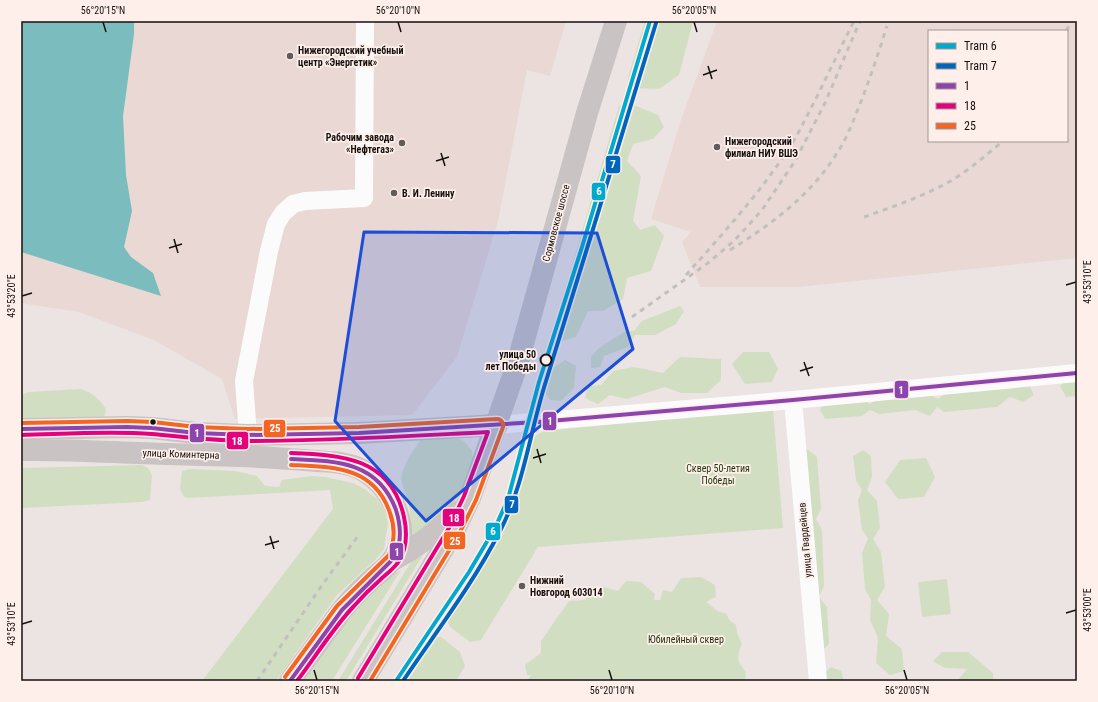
<svg xmlns="http://www.w3.org/2000/svg" width="1098" height="702" viewBox="0 0 1098 702" font-family="'Roboto Condensed',sans-serif">
	<rect width="100%" height="100%" fill="#ece4e2"/>
	<g fill="#e9d8d3" fill-rule="evenodd">
		<polygon points="21,21 566,21 550,76 527,70 498,221 457,357 412,415 235,419 222,379 154,340 79,312 21,303"/>
		<path d="M717 21H1077V258L798 287H700L682 242 691 232 651 219 681 120ZM929 31H1067V141H929Z"/>
	</g>
	<g fill="#d2dec2">
		<polygon points="645,21 693,21 679,75 659,89 629,88 628,78"/>
		<polygon points="629,103 658,115 664,127 653,139 633,144 627,161 641,176 633,221 640,230 655,225 664,236 651,271 627,278 623,299 603,311 588,311 576,337 559,342 552,333 619,106"/>
		<polygon points="680,306 684,311 676,324 655,335 635,335 628,347 604,356 600,367 591,368 591,357 599,348 624,332 634,331 642,321"/>
		<polygon points="743,352 769,352 778,369 772,382 745,384 732,364"/>
		<polygon points="680,357 721,359 721,380 707,393 681,393 665,387 627,399 610,395 598,404 585,398 588,386 601,385 613,371 634,367 663,373"/>
		<polygon points="565,360 576,366 574,388 561,401 550,400 544,390 552,369"/>
		<polygon points="1077,376 1077,396 1066,397 1060,386 1067,377"/>
		<polygon points="1028,383 1034,395 1023,402 1010,397 997,407 944,412 937,407 930,416 915,410 879,414 870,410 862,416 825,419 820,410 824,401 860,398 870,404 877,399 926,392 938,399 949,390"/>
		<path d="M81 389C93 393 99 399 106 409L105 415 101 418 21 420V395L29 392Z"/>
		<polygon points="773,409 783,528 538,547 481,640 470,642 450,627 444,614 503,525 529,439 544,431"/>
		<path d="M423 437 457 438 464 441 472 451 473 460 458 506 410 541C411 527 411 512 407 498 405 490 400 483 402 474 406 460 414 449 423 437Z"/>
		<polygon points="807,449 817,457 821,509 816,519 822,530 824,586 819,597 827,607 829,644 821,652 800,454"/>
		<polygon points="863,450 871,456 872,477 867,490 877,501 880,528 873,539 881,552 885,587 877,600 889,614 886,636 902,649 904,671 890,675 876,663 878,638 870,620 871,600 865,589 862,553 868,538 862,530 858,500 862,490 856,480 853,456"/>
		<polygon points="926,458 935,477 924,497 898,499 885,482 900,460"/>
		<polygon points="142,465 148,468 152,475 150,500 143,502 21,508 21,468"/>
		<polygon points="189,469 235,471 257,476 265,486 279,487 282,480 312,476 325,477 353,483 366,490 376,498 384,509 388,523 384,549 376,559 337,595 276,681 202,681 333,509 330,490 188,498 184,497 180,489 182,471"/>
		<polygon points="423,555 346,681 338,681 411,562"/>
		<polygon points="401,570 332,681 304,681 352,612 391,576"/>
		<path d="M701 577 715 585 716 597 706 602 719 612 726 613 730 621 736 625 737 633 742 644C736 658 737 660 746 672L745 681H527L531 675H527L525 665 541 653V641L569 601 585 600 601 586 618 591 626 581 641 582 655 594 654 600H660L663 590 672 592 681 578Z"/>
		<polygon points="947,579 951,614 922,617 918,582"/>
		<polygon points="431,637 441,637 460,652 465,666 456,681 402,681"/>
		<polygon points="942,652 968,652 993,673 993,681 957,681 967,669 945,668 933,661"/>
		<polygon points="831,667 841,671 844,681 821,681 821,676"/>
	</g>
	<polygon fill="#7bbcbe" points="21,21 134,21 134,34 123,116 126,175 132,211 124,247 131,257 153,273 161,296 21,252"/>
	<g fill="none" stroke-linecap="round" stroke-linejoin="round">
		<g stroke="#fcfbfb" stroke-width="18">
			<polyline points="793,400 818,681"/>
			<polyline points="497,425 793,400 1077,373"/>
			<polyline points="248,435 244,381 269,251 276,224 283,213 293,204 305,201 364,198 365,21"/>
		</g>
		<g stroke="#c9c4c3" stroke-width="22">
			<polyline points="21,429 127,427 152,428 196,433 248,435 359,433 497,425"/>
			<path d="M21 450C70 449 120 453 169 454 192 455 215 455 238 456 265 457 291 459 317 461 331 462 345 462 358 468 386 481 410 520 398 550 393 563 381 571 372 579 361 589 351 599 342 610L290 681"/>
			<path d="M393 560C418 547 437 532 457 512"/>
			<polyline points="363,681 454,531 470,498 517,365 587,113 616,21"/>
		</g>
		<g stroke="#c2c0bf" stroke-width="3" stroke-dasharray="5 5" stroke-linecap="butt">
			<polyline points="1067,31 1070,21"/>
			<path d="M864 217C892 207 921 197 947 183 967 172 985 156 1003 141"/>
			<path d="M730 250C772 224 811 195 837 153 846 140 852 124 858 109 869 82 878 54 887 26"/>
			<path d="M686 275C725 231 767 186 797 135 817 98 835 59 854 21"/>
			<polyline points="632,317 708,263 735,240 762,210 795,161 825,103 860,21"/>
			<polyline points="257,681 320,588 358,536"/>
		</g>
		<defs>
			<g id="bus-1">
				<polyline points="21,429 127,427 152,428 196,433 248,435 359,433 538,422 793,400 1077,373"/>
				<path d="M290 681 342 610 394 558C402 543 401 526 396 510 378 461 336 461 291 459"/>
			</g>
			<g id="bus-2">
				<path d="M21 435C64 434 109 431 152 434 184 437 216 441 249 441 329 441 408 436 488 432L464 496 449 528 358 678"/>
				<path d="M291 453C341 455 391 457 404 517 407 531 407 548 399 561 394 569 386 574 380 580 371 588 362 597 354 606 333 628 316 656 297 681"/>
			</g>
			<g id="bus-3">
				<path d="M21 423 127 421 153 422 196 427 248 429 359 427 497 419C501 419 504 423 503 427L476 500 459 534 370 681"/>
				<path d="M285 677 337 606 389 555C395 541 395 527 390 513 374 466 333 467 291 465"/>
			</g>
		</defs>
		<use href="#bus-1" stroke="#feefea" stroke-width="7"/>
		<use href="#bus-2" stroke="#feefea" stroke-width="7"/>
		<use href="#bus-3" stroke="#feefea" stroke-width="7"/>
		<use href="#bus-1" stroke="#8e44ad" stroke-width="4"/>
		<use href="#bus-2" stroke="#e5007d" stroke-width="4"/>
		<use href="#bus-3" stroke="#f26522" stroke-width="4"/>
		<defs>
			<polyline id="tram-1" points="396,681 469,572 495,528 508,499 539,382 582,247 650,21"/>
			<path id="tram-2" d="M403 681C436 632 473 584 500 531 524 485 530 431 546 381 583 262 620 142 656 23"/>
		</defs>
		<use href="#tram-1" stroke="#feefea" stroke-width="7"/>
		<use href="#tram-2" stroke="#feefea" stroke-width="7"/>
		<use href="#tram-1" stroke="#00a9ce" stroke-width="4"/>
		<use href="#tram-2" stroke="#0065bd" stroke-width="4"/>
	</g>
	<path fill="#1d4ed8" fill-opacity="0.2" stroke="#1d4ed8" stroke-width="3" stroke-linejoin="round" d="M364 232 597 233 633 349 426 521 335 421Z"/>
	<path fill="none" stroke="#16110f" stroke-width="1.5" d="M103 22 106 32M398 22 401 32M694 22 697 32M708 66 712 79M703 75 717 70M441 153 445 166M436 161 449 157M174 239 178 253M169 248 182 244M1066 285 1076 282M22 296 32 293M804 362 809 376M800 371 813 367M537 449 541 463M533 458 546 454M270 536 274 549M265 545 279 541M1066 613 1076 610M22 624 32 621M314 670 317 680M609 670 612 680M904 670 907 680"/>
	<g fill="#615b59" stroke="#feefea" stroke-width="1.5">
		<circle cx="290" cy="56" r="4"/>
		<circle cx="402" cy="143" r="4"/>
		<circle cx="717" cy="147" r="4"/>
		<circle cx="394" cy="193" r="4"/>
		<circle cx="522" cy="586" r="4"/>
	</g>
	<circle fill="#feefea" stroke="#16110f" stroke-width="2" cx="546" cy="360" r="5.5"/>
	<circle fill="#16110f" stroke="#feefea" stroke-width="1.5" cx="153" cy="422" r="3.5"/>
	<g text-anchor="middle" dominant-baseline="central" stroke-width="3.5" stroke-linejoin="round" paint-order="stroke">
		<g font-size="10" font-weight="bold" fill="#16110f" stroke="#feefea" text-anchor="start">
			<text x="298" y="50">Нижегородский учебный<tspan x="298" dy="12">центр «Энергетик»</tspan></text>
			<text x="394" y="137" text-anchor="end">Рабочим завода<tspan x="394" dy="12">«Нефтегаз»</tspan></text>
			<text x="725" y="141">Нижегородский<tspan x="725" dy="12">филиал НИУ ВШЭ</tspan></text>
			<text x="402" y="193">В. И. Ленину</text>
			<text x="530" y="580">Нижний<tspan x="530" dy="12">Новгород 603014</tspan></text>
		</g>
		<g font-size="10" fill="#16110f" stroke="#feefea">
			<text transform="translate(556 223) rotate(-75)">Сормовское шоссе</text>
			<text transform="translate(181 454) rotate(2)">улица Коминтерна</text>
			<text transform="translate(805 540) rotate(-95)">улица Гвардейцев</text>
		</g>
		<g font-size="10" font-weight="bold" fill="#16110f" stroke="#feefea" text-anchor="end">
			<text x="536" y="354">улица 50<tspan x="536" dy="12">лет Победы</tspan></text>
		</g>
		<g font-size="10" fill="#21360b" stroke="#feefea">
			<text x="718" y="468">Сквер 50-летия<tspan x="718" dy="12">Победы</tspan></text>
			<text x="686" y="639">Юбилейный сквер</text>
		</g>
	</g>
	<g stroke="#feefea" stroke-width="1.5">
		<rect x="605" y="155" width="16" height="19" rx="4" fill="#0065bd"/>
		<rect x="591" y="182" width="15" height="19" rx="4" fill="#00a9ce"/>
		<rect x="894" y="380" width="15" height="19" rx="4" fill="#8e44ad"/>
		<rect x="542" y="411" width="15" height="20" rx="4" fill="#8e44ad"/>
		<rect x="263" y="419" width="23" height="19" rx="4" fill="#f26522"/>
		<rect x="189" y="423" width="16" height="20" rx="4" fill="#8e44ad"/>
		<rect x="226" y="431" width="23" height="19" rx="4" fill="#e5007d"/>
		<rect x="504" y="495" width="15" height="19" rx="4" fill="#0065bd"/>
		<rect x="442" y="508" width="23" height="19" rx="4" fill="#e5007d"/>
		<rect x="485" y="522" width="16" height="19" rx="4" fill="#00a9ce"/>
		<rect x="443" y="531" width="23" height="19" rx="4" fill="#f26522"/>
		<rect x="389" y="542" width="15" height="19" rx="4" fill="#8e44ad"/>
	</g>
	<g font-size="11" text-anchor="middle" font-weight="bold" fill="#fff">
		<text x="613" y="168">7</text>
		<text x="599" y="195">6</text>
		<text x="901" y="394">1</text>
		<text x="550" y="425">1</text>
		<text x="275" y="432">25</text>
		<text x="197" y="437">1</text>
		<text x="237" y="445">18</text>
		<text x="512" y="508">7</text>
		<text x="454" y="522">18</text>
		<text x="493" y="535">6</text>
		<text x="455" y="545">25</text>
		<text x="397" y="556">1</text>
	</g>
	<rect width="1098" height="702" fill="none" stroke="#feefea" stroke-width="44"/>
	<rect x="928" y="30" width="140" height="112" fill="#feefea" stroke="#a19692"/>
	<rect x="936" y="43" width="20" height="6" fill="#00a9ce" stroke="#a19692"/>
	<text x="964" y="50" font-size="12" fill="#16110f">Tram 6</text>
	<rect x="936" y="63" width="20" height="6" fill="#0065bd" stroke="#a19692"/>
	<text x="964" y="70" font-size="12" fill="#16110f">Tram 7</text>
	<rect x="936" y="83" width="20" height="6" fill="#8e44ad" stroke="#a19692"/>
	<text x="964" y="90" font-size="12" fill="#16110f">1</text>
	<rect x="936" y="103" width="20" height="6" fill="#e5007d" stroke="#a19692"/>
	<text x="964" y="110" font-size="12" fill="#16110f">18</text>
	<rect x="936" y="123" width="20" height="6" fill="#f26522" stroke="#a19692"/>
	<text x="964" y="130" font-size="12" fill="#16110f">25</text>
	<rect x="22" y="22" width="1054" height="658" fill="none" stroke="#16110f" stroke-width="1.5"/>
	<g font-size="10" text-anchor="middle" fill="#16110f">
		<text x="103" y="14">56°20'15"N</text>
		<text x="398" y="14">56°20'10"N</text>
		<text x="694" y="14">56°20'05"N</text>
		<text transform="translate(1087 282) rotate(-90)" y="4">43°53'10"E</text>
		<text transform="translate(11 296) rotate(-90)" y="4">43°53'20"E</text>
		<text transform="translate(1087 610) rotate(-90)" y="4">43°53'00"E</text>
		<text transform="translate(11 624) rotate(-90)" y="4">43°53'10"E</text>
		<text x="317" y="694">56°20'15"N</text>
		<text x="612" y="694">56°20'10"N</text>
		<text x="907" y="694">56°20'05"N</text>
	</g>
</svg>
